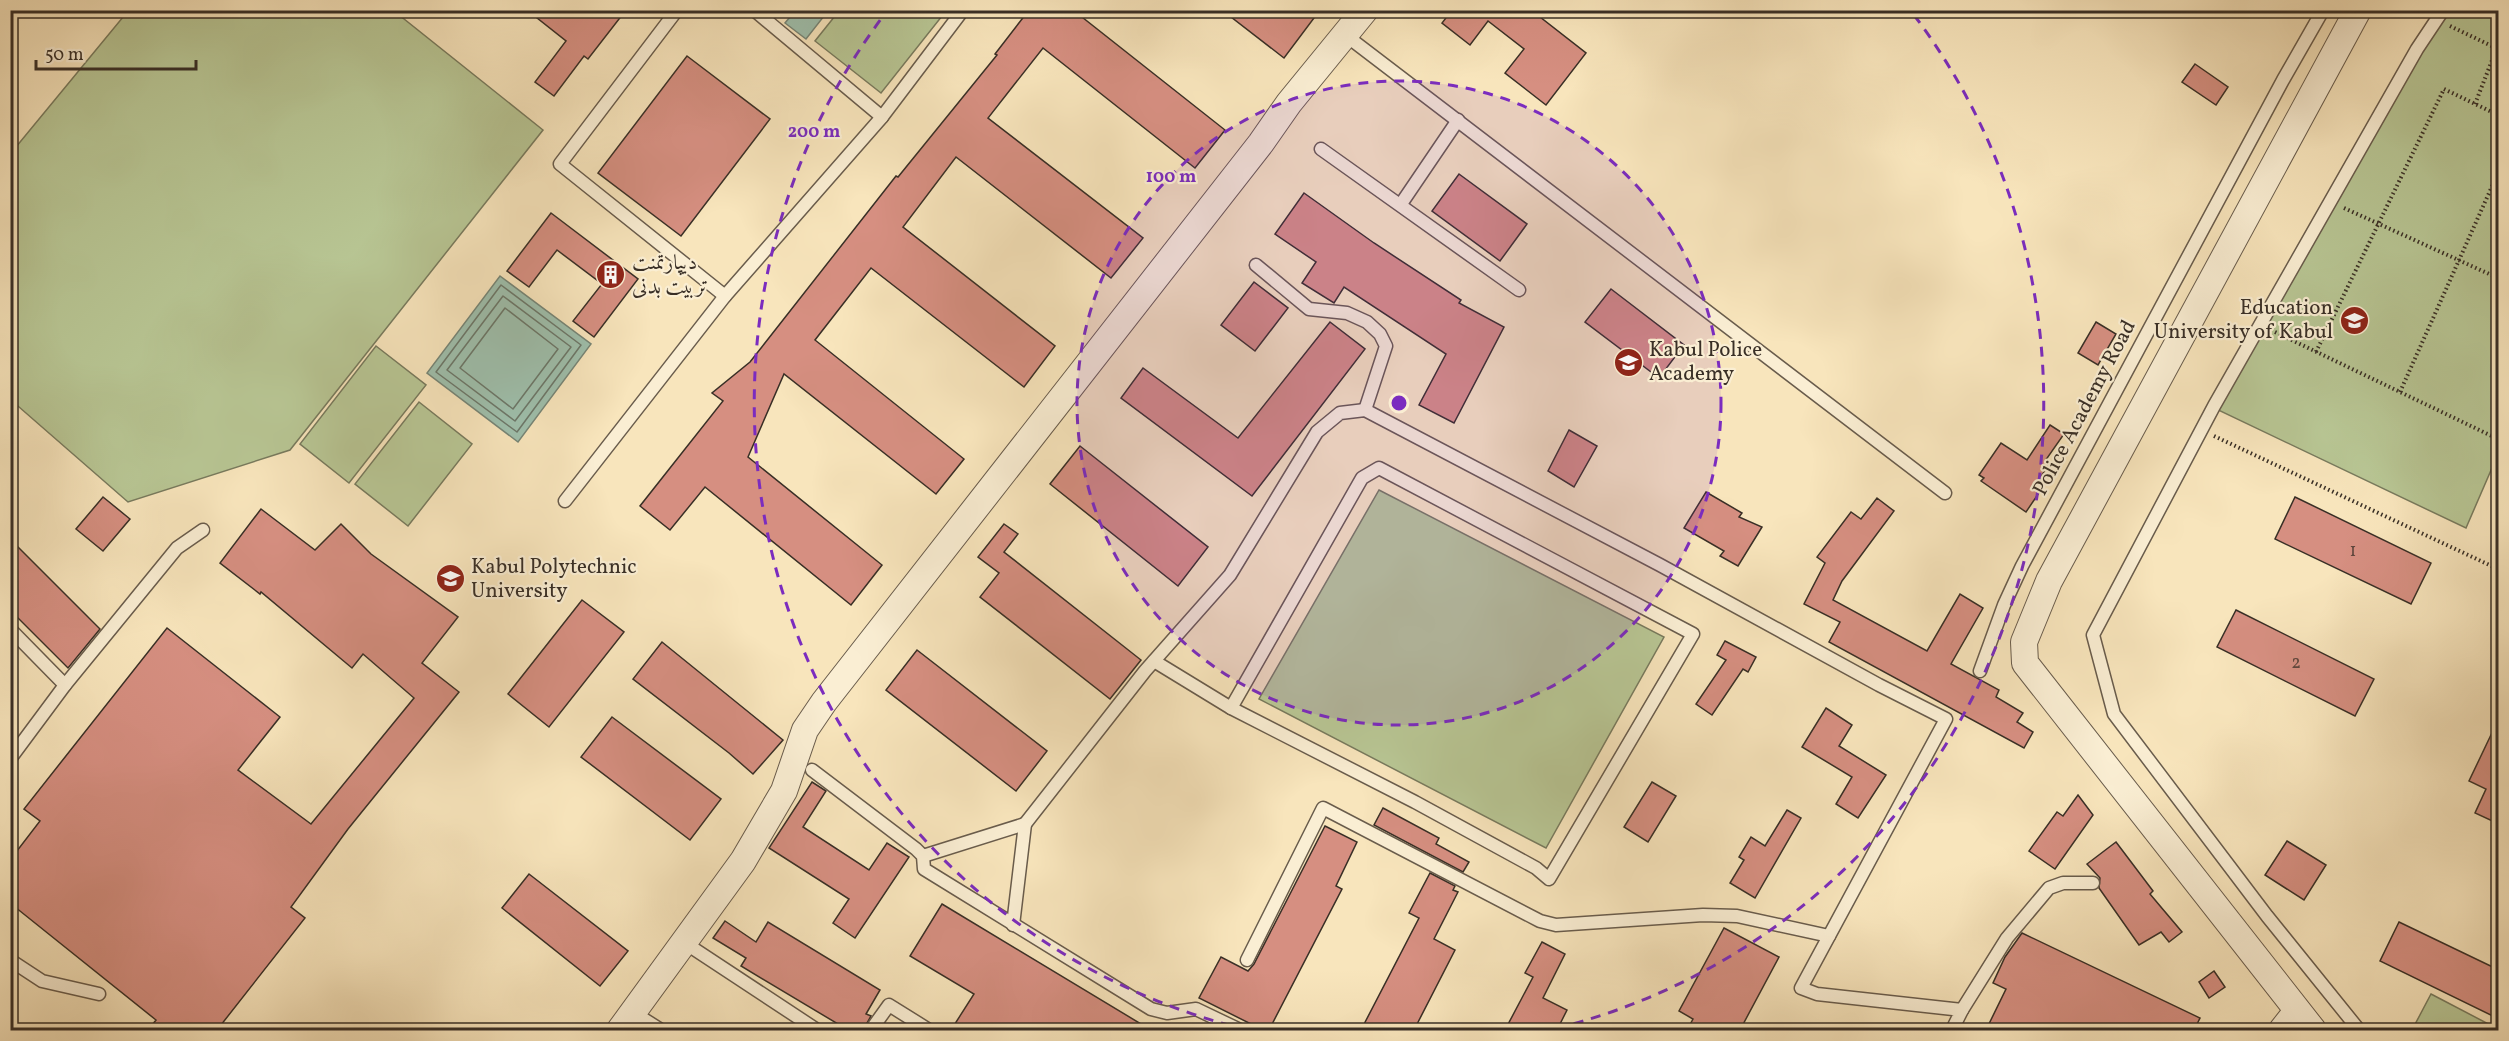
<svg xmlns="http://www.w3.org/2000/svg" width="2509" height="1041" viewBox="0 0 2509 1041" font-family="Vollkorn,Amiri,serif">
	<rect width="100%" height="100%" fill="#f8e5bc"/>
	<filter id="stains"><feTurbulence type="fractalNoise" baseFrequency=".00333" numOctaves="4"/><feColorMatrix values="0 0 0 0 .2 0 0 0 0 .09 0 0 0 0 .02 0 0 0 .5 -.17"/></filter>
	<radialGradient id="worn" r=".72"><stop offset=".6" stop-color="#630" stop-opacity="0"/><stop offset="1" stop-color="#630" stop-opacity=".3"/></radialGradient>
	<g fill="#b8c694" stroke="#787a5d" stroke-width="1.5">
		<polygon points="128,11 394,11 543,130 290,450 128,502 11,400 11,153"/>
		<polygon points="839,11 839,10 946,11 881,93 815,41"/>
		<polygon points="2449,11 2498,11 2498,454 2466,528 2214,408 2418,55"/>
		<polygon points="376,346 426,385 349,483 300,444"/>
		<polygon points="419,402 472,444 408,526 355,484"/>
		<polygon points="1379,490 1664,637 1546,848 1259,699"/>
		<polygon points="2431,994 2498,1029 2498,1030 2412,1030"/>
	</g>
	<g fill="#9ebfac" stroke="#768576" stroke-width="1.5">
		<polygon points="795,11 795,10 828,11 806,39 785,23"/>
		<polygon points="500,276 591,344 518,442 427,373"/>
	</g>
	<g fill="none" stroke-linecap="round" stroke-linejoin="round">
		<g stroke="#6c7769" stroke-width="1.5">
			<polygon points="501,285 581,345 517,432 436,372"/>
			<polygon points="503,296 571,347 515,421 447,370"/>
			<polygon points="505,308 558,349 513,409 460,368"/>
		</g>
	</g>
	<g fill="#d68f81" stroke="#392f26" stroke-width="1.5">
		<polygon points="527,10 626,10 588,59 584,56 554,96 535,82 566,41"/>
		<polygon points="1029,10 1073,10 1225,130 1195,168 1043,48 988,118 1143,238 1111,278 956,157 903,227 1055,346 1024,387 871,268 815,340 964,459 936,494 784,374 748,457 882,565 851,605 705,487 670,530 640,506 723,401 712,393 750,362 896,176 898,177 997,55 995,54"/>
		<polygon points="1222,10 1320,10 1284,58"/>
		<polygon points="1452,10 1531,10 1586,53 1546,105 1505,73 1524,49 1488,21 1470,45 1442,23"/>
		<polygon points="687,56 770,119 681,236 598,173"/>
		<polygon points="2195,64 2228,87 2216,105 2182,82"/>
		<polygon points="1459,174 1527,224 1500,261 1432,211"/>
		<polygon points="1304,193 1374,243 1461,300 1459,303 1504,327 1454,423 1419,405 1446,354 1344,287 1334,303 1302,283 1316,262 1275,234"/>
		<polygon points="551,213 638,279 594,337 573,321 602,284 557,250 529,287 507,271"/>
		<polygon points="1254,282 1288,308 1255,351 1221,325"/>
		<polygon points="1611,289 1684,345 1659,378 1585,322"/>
		<polygon points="1330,322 1365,349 1252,496 1121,398 1143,368 1238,438"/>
		<polygon points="2096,322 2116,334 2098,365 2078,353"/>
		<polygon points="2050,425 2064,434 2045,461 2049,464 2039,480 2045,484 2026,512 1981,481 1984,478 1979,475 2001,443 2027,460"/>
		<polygon points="1569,430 1597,446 1574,487 1548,471"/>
		<polygon points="1080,446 1208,547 1178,586 1050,484"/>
		<polygon points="1706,492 1742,513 1739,517 1762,527 1738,566 1720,556 1724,551 1684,528"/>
		<polygon points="103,497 130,519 103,551 76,529"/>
		<polygon points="2295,497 2431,563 2411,604 2275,539"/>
		<polygon points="1877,498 1894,511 1842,581 1833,600 1927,651 1960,594 1983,608 1951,664 1999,690 1996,697 2023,713 2017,722 2033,732 2024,748 1829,642 1840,622 1804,604 1825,563 1817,557 1851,512 1861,519"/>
		<polygon points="261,509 315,550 341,524 371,554 458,617 422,663 459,692 348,829 291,907 305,918 217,1030 148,1030 156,1020 10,903 10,860 40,821 24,809 167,628 280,717 238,770 311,824 414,698 363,654 352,668 261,592 260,594 220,563"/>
		<polygon points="1004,524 1018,534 1004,552 1141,660 1110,699 980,597 999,573 978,557"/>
		<polygon points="10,539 100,629 68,668 10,610"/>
		<polygon points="582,600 624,632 549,727 508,694"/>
		<polygon points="2236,610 2374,679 2355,716 2217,647"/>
		<polygon points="1725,641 1756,657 1748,672 1743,669 1712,715 1696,704 1726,660 1717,655"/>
		<polygon points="662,642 783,740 753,774 729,753 633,679"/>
		<polygon points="917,650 1047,751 1016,791 886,690"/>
		<polygon points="1826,708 1852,725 1839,746 1886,775 1858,818 1836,804 1852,777 1802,747"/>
		<polygon points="612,717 721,799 690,840 581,757"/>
		<polygon points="2499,718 2499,824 2475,813 2486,789 2469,781"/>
		<polygon points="812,782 826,791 803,827 869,870 887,843 909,857 855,938 833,923 849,899 769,848"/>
		<polygon points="1652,782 1676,796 1648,842 1624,827"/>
		<polygon points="2078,795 2093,815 2055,869 2029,851 2057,812 2063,816"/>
		<polygon points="1383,808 1439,838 1436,844 1469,862 1463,872 1374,825"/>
		<polygon points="1787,810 1801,818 1755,898 1730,883 1744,860 1739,857 1751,837 1765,846"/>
		<polygon points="1325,826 1357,842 1336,886 1342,889 1269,1030 1263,1030 1199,998 1221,957 1248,971 1254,964"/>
		<polygon points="2287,841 2326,865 2304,900 2265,875"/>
		<polygon points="2116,842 2153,891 2150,894 2182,932 2169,942 2161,932 2139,945 2099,888 2100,878 2087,864"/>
		<polygon points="1430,873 1455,886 1453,890 1458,892 1434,939 1455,950 1414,1030 1361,1030 1419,918 1409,913"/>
		<polygon points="529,874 628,951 600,986 502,908"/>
		<polygon points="942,904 1151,1030 951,1030 974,994 910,956"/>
		<polygon points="725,921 756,942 768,922 880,990 866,1014 871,1016 863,1030 848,1030 741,966 746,958 713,938"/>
		<polygon points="2399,922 2499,970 2499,1019 2380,961"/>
		<polygon points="1724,928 1779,957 1740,1030 1687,1030 1693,1019 1679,1011"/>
		<polygon points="2022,933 2200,1018 2194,1030 1986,1030 2006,989 1993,983 2005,957"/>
		<polygon points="1542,942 1565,954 1543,998 1567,1010 1557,1030 1505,1030 1533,977 1525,973"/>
		<polygon points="2214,971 2225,987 2209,998 2199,982"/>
	</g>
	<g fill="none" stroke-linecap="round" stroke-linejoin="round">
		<defs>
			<g id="lane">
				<polyline points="677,10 560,164 725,296"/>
				<polyline points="754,10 882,117"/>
				<polyline points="1344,34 1945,493"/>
				<polyline points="1321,149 1519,290"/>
				<polyline points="1401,204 1458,120"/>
				<polyline points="1256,265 1309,309 1347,313 1367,322 1380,334 1386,346 1365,410"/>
				<polygon points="1379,468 1693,634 1549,879 1536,868 1415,802 1231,708 1362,478"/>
				<polyline points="565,501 725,296 882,117 963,10"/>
				<polyline points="10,629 65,685 10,759"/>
				<polyline points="1154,661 1231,708"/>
				<polyline points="1980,671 2004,605 2022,566 2283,80 2323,10"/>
				<polyline points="65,685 177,548 203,530"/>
				<polyline points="812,770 916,849 923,856 924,869 1151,1009 1167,1013 1196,1009 1240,1030"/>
				<polyline points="1025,824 1145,671 1230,575 1317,432 1340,413 1365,410 1660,565 1879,685 1946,719 1801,988 1817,994 1962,1010 1952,1030"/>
				<polyline points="923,856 1025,824 1013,925"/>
				<polyline points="685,943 817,1030"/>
				<polyline points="10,960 42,981 99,994"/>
				<polyline points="1247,960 1323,808 1540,921 1556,925 1703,915 1737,916 1829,936"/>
				<polyline points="1962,1010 2007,938 2049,888 2063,883 2093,883"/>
				<polyline points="634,1013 661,1030"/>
				<polyline points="871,1030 889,1005 929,1030"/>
				<polyline points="2359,1030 2267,916 2114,714 2093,635 2214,406 2417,49 2443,10"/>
			</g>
			<g id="street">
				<polyline points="620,1030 743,861 784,791 805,730 824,702 1261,143 1289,103 1365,10"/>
				<polyline points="2282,1030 2297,1011"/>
				<polyline points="2313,1030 2025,663 2024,642 2049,581 2358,10"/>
			</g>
		</defs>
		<use href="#lane" stroke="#695c4c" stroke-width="15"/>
		<use href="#street" stroke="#695c4c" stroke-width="28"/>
		<g stroke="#392f26" stroke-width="4" stroke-dasharray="1.5 3" stroke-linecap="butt">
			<polyline points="2450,26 2498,49"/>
			<polyline points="2475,104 2498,45"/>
			<polyline points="2344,208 2498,278"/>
			<polyline points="2275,332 2498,439"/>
			<polyline points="2316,352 2444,89 2498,115"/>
			<polyline points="2400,392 2498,173"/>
			<polyline points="2214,436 2498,569"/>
		</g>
		<use href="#lane" stroke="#faeed3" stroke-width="12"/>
		<use href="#street" stroke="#faeed3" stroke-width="26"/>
	</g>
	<circle cx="1399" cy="403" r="322" fill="#7b2cbf" fill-opacity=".12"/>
	<g fill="none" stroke="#7b2cbf" stroke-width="3" stroke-dasharray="10 8">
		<circle cx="1399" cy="403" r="322"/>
		<path d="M1248 1030A645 645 0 0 1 884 15M1914 15A645 645 0 0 1 1550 1030"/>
	</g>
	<defs>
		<symbol id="building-disc" viewBox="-11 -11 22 22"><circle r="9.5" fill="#8f2418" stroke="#faeed3"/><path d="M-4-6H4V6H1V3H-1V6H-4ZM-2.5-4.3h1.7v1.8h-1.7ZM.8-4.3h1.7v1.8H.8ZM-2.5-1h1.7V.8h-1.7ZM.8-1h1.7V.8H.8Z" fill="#fff"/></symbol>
		<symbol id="university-disc" viewBox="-11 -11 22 22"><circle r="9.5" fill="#8f2418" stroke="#faeed3"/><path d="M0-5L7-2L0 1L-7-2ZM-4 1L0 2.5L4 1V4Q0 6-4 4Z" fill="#fff"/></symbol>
	</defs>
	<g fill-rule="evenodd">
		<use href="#building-disc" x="594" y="258" width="33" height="33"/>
		<use href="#university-disc" x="2338" y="304" width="33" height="33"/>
		<use href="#university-disc" x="1612" y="346" width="33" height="33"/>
		<use href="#university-disc" x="434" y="562" width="33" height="33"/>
	</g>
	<g text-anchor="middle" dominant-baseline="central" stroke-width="4.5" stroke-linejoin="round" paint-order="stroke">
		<g font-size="18" fill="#60473d">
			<text x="2353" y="551">1</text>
			<text x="2296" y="663">2</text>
		</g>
		<g font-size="21" fill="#392f26" stroke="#faeed3" text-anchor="start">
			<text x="632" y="263">دیپارتمنت<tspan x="632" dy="24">تربیت بدنی</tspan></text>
			<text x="2333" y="308" text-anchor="end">Education<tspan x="2333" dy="24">University of Kabul</tspan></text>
			<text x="1649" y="350">Kabul Police<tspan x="1649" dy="24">Academy</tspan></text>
			<text x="471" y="567">Kabul Polytechnic<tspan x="471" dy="24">University</tspan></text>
		</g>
		<g font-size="21" fill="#392f26" stroke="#faeed3">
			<text transform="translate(2085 408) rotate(-62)">Police Academy Road</text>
		</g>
	</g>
	<circle cx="1399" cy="403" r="9" fill="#7b2cbf" stroke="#faeed3" stroke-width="3"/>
	<g font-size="18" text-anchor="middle" font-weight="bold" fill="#7b2cbf" stroke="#faeed3" stroke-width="4.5" stroke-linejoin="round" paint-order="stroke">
		<text x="814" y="137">200 m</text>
		<text x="1171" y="182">100 m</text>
	</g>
	<rect width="2509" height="1041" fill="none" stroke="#f8e5bc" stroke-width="36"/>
	<rect x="12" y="12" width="2485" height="1017" fill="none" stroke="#392f26" stroke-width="3"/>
	<rect x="18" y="18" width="2473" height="1005" fill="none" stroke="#392f26" stroke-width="1.5"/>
	<path d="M36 60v9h160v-9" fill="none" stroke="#392f26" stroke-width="3"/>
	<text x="45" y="60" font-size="18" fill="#392f26" stroke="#faeed3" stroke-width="4.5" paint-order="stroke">50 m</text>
	<rect width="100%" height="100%" filter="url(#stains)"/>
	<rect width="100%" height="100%" fill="url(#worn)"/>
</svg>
